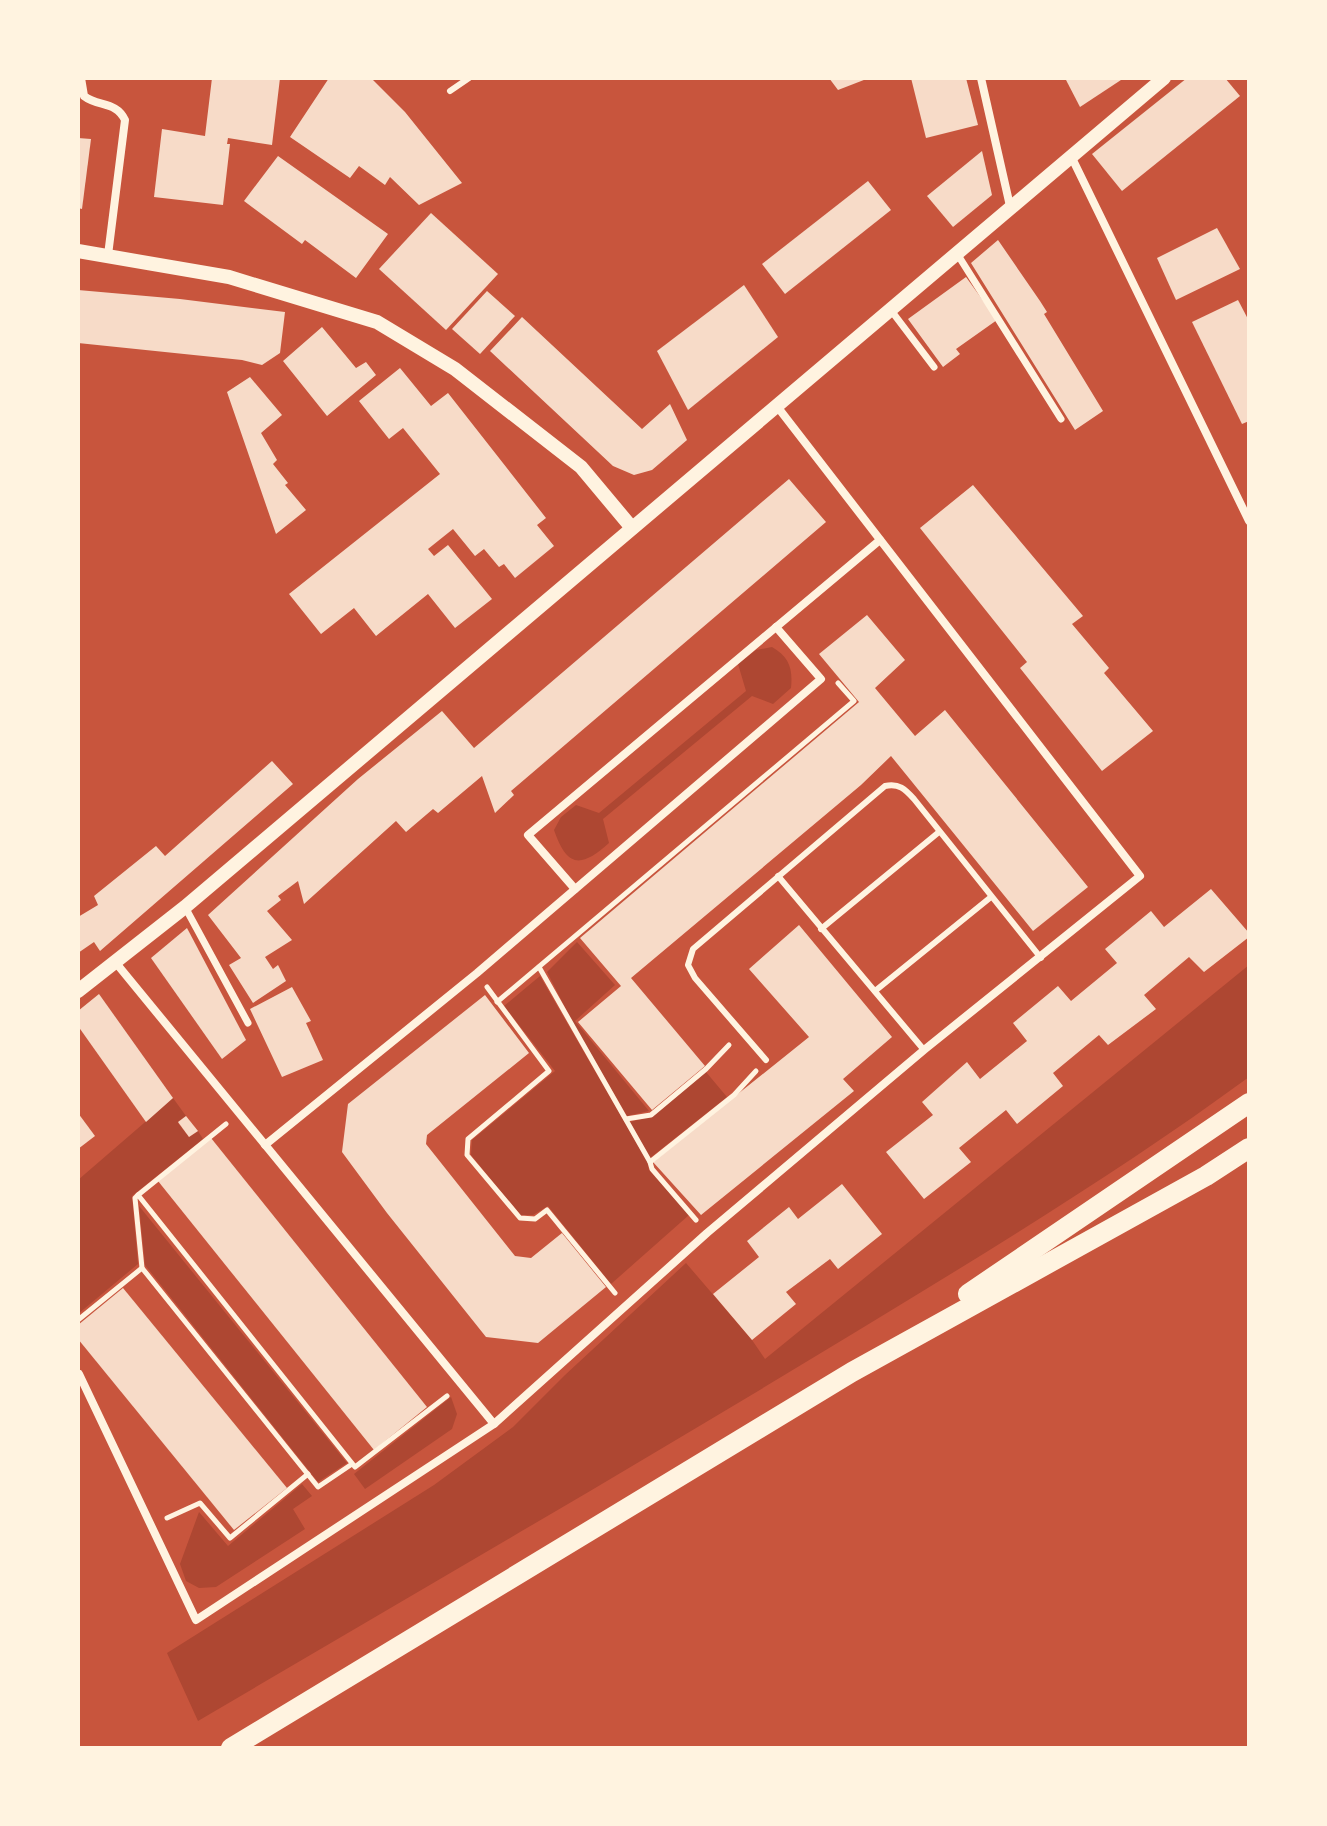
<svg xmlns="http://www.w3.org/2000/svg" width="1327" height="1826" viewBox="0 0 1327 1826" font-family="'Zilla Slab',serif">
	<rect width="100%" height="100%" fill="#c8553d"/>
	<g fill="#ae4732">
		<path d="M772 647C789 657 793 668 791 688L773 704 752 696 603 819 609 843C581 868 567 868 554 830L561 817 576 805 599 813 746 691 738 664 756 650Z"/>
		<polygon points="577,942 615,985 575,1021 649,1111 627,1116 574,1025 547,972"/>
		<path d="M1249 965V1077C1122 1170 989 1251 854 1333 637 1465 417 1592 198 1721L167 1653 434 1485 513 1427 565 1375 686 1263 752 1340 765 1359Z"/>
		<polygon points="540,976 647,1161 649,1170 689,1215 611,1284 548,1206 533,1215 520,1215 471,1155 472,1140 555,1071 504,1006"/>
		<polygon points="706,1072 727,1097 650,1158 630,1122 653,1116"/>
		<polygon points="173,1098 186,1116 178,1123 189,1137 198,1131 203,1139 132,1196 138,1264 78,1314 78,1180"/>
		<polygon points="139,1206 347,1463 318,1482 145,1265"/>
		<polygon points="451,1397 457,1414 452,1429 365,1489 354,1474"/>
		<polygon points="302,1484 312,1496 293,1509 305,1529 216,1587 199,1588 186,1581 180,1564 199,1512 228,1546"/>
	</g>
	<g fill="#f7dbc8">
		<polygon points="212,78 280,78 272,145 228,138 227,144 230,144 223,205 154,197 162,129 205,136"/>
		<polygon points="329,78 371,78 405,112 462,183 419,205 390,177 385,185 359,166 350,178 290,137"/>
		<polygon points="829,78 869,78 838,90"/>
		<polygon points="911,78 966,78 978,125 926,138"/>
		<polygon points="1065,78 1124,78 1080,107"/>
		<polygon points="1187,78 1225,78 1240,96 1122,191 1092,154"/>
		<polygon points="78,138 91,139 82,209 78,208"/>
		<polygon points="982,151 992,195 953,227 927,196"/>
		<polygon points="278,156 388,234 356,278 305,240 302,244 244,201"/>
		<polygon points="868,181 891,210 785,294 762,264"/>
		<polygon points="431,213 498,274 446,330 379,269"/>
		<polygon points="1217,228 1240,269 1176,300 1157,258"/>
		<polygon points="998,240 1040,301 1047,312 1044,314 1103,411 1075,430 971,263"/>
		<polygon points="966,277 997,320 956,349 960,354 943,367 908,319"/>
		<polygon points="744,285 778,337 688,410 657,351"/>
		<polygon points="78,290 180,299 285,312 280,353 262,365 242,360 78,343"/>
		<polygon points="487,291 515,316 480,354 452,329"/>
		<polygon points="1238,300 1249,321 1249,421 1242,424 1192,322"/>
		<polygon points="522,317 642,429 670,404 687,440 652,470 634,475 613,466 490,351"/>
		<polygon points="322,327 356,368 366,362 376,375 327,416 283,361"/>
		<polygon points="400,368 431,406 448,393 546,518 537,525 554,546 515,578 504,564 499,567 484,549 475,556 453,529 428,549 434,556 448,545 492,599 455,628 428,594 376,636 354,608 321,634 289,594 440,474 403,428 389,439 359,401"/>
		<polygon points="250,377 282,415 261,433 277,460 273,464 288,483 285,485 306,510 276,534 227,392"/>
		<polygon points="789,479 826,522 511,791 514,795 495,813 482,776 438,813 433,809 406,832 396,821 304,904 298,881 278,896 281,900 267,911 292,940 265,957 273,969 278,965 286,981 253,1003 229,965 241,958 208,915 358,779 442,711 474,748"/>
		<polygon points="973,485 1083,616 1072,624 1109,668 1104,673 1153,731 1102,771 1020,668 1027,662 920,528"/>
		<polygon points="867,615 905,660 875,688 915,736 945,710 1088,887 1033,931 891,756 861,785 631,978 705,1066 652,1110 578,1022 621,986 580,938 859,702 819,654"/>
		<polygon points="272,761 293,784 100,951 94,942 78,953 78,917 98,905 94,896 156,846 165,856"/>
		<polygon points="1211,889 1249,933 1249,937 1204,972 1189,957 1144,995 1156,1009 1108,1045 1099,1035 1053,1073 1063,1086 1017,1124 1006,1110 959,1148 971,1162 924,1199 886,1152 933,1115 922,1102 967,1062 980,1079 1027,1041 1013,1023 1058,986 1071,1001 1117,963 1105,949 1151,911 1164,927"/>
		<polygon points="799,925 892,1037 843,1079 854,1091 701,1215 653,1162 809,1037 749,969"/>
		<polygon points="187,928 246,1040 222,1059 151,958"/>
		<polygon points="292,987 311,1021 306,1023 323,1060 282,1077 250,1009"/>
		<polygon points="99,994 173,1098 146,1122 78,1026 78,1011"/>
		<polygon points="485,995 529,1053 427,1135 426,1144 515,1256 531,1258 562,1233 606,1287 538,1343 486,1337 387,1213 342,1152 348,1104"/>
		<polygon points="78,1113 95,1136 78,1149"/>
		<polygon points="186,1116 198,1131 189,1137 178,1122"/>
		<polygon points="211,1138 427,1407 374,1450 158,1181"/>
		<polygon points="842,1184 882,1234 838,1269 830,1259 786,1292 796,1304 752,1340 713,1294 759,1257 747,1241 789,1207 798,1219"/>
		<polygon points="123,1288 287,1488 234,1530 78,1339 78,1325"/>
	</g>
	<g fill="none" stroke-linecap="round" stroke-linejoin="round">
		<g stroke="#fff3e0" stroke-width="5">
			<polyline points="539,967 650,1162 652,1169 696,1220"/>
			<polyline points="487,987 549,1071 468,1139 467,1155 520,1218 535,1219 547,1210 615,1293"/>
			<polyline points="497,1002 854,701 838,683"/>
			<polyline points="626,1119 651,1115 706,1069 729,1045"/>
			<polyline points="226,1124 138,1195 355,1467 447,1396"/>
			<polyline points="650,1162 734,1095 756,1071"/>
			<polyline points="138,1195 135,1198 142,1268 318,1487 352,1464"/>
			<polyline points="78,1320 142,1268"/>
			<polyline points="167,1518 200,1503 230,1538 308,1474"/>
		</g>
		<g stroke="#fff3e0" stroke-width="6">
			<polyline points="450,91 469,78"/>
			<polyline points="778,876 924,1050"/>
			<polyline points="821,929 939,832"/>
			<polyline points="875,991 991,897"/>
			<path d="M766 1060 695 978 688 965 693 949 885 786C899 783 905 789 914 799L1041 958"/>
		</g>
		<g stroke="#fff3e0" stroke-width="7">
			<polyline points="956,252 1061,419"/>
			<polyline points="890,309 934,367"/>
			<polyline points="185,907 248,1023"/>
		</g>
		<g stroke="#fff3e0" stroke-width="8">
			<path d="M81 78 84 96C98 107 116 101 125 120L108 255"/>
			<polyline points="981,78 1010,206"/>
			<polyline points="1071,156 1249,521"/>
			<polyline points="575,889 528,835 880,540"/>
			<polyline points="116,963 494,1424"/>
			<polyline points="265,1145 477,973 821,679 776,627"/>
			<polyline points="79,1374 196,1620 494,1424 707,1233 924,1050 1140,876 776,405"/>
		</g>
		<g stroke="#fff3e0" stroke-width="14">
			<polyline points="78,251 229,277 377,322 455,369 581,467 632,528"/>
			<polyline points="78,991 185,907 1164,78"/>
		</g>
		<g stroke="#fff3e0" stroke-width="20">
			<polyline points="968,1294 1249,1103"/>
			<polyline points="231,1748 852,1372 1206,1176 1249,1148"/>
		</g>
	</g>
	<rect width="1327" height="1826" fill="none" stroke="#fff3e0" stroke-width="160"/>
</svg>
